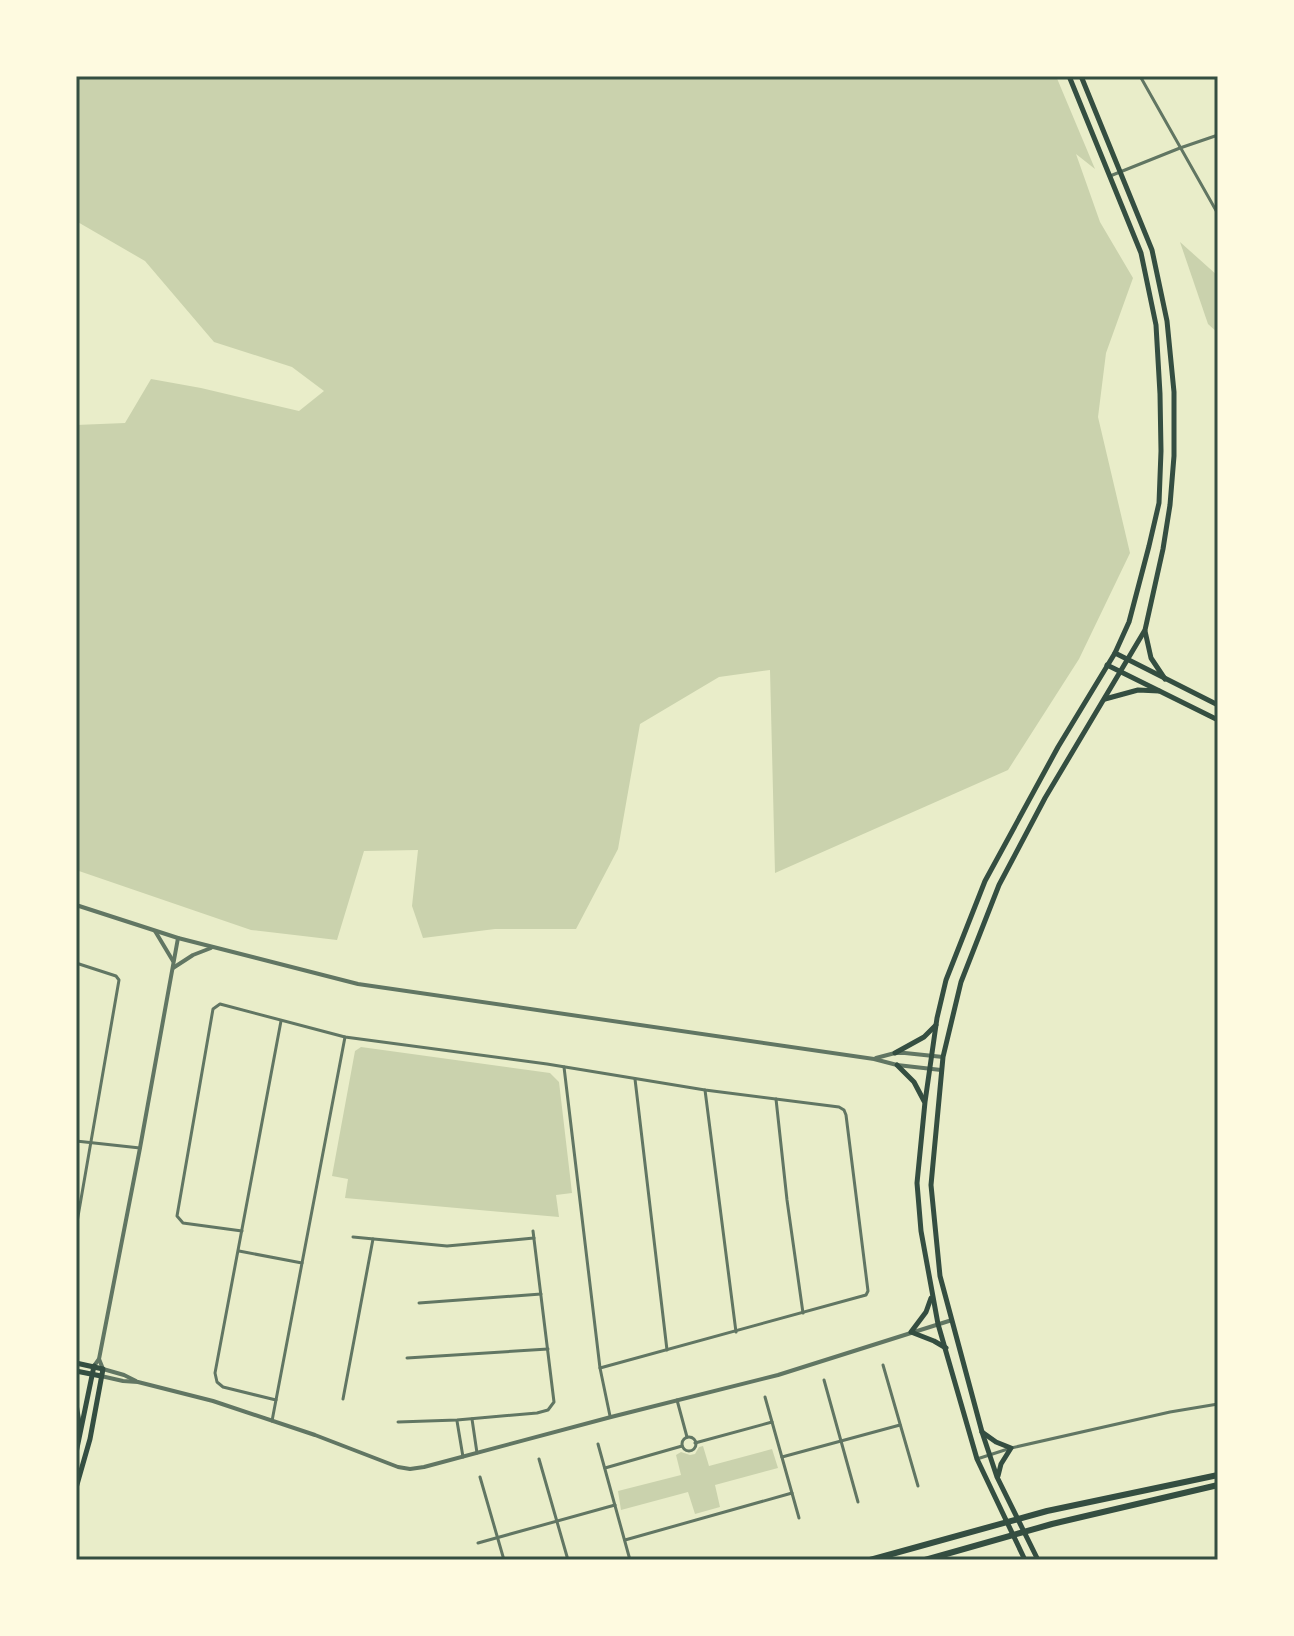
<svg xmlns="http://www.w3.org/2000/svg" width="1294" height="1636" viewBox="0 0 1294 1636" font-family="Karla,sans-serif">
	<rect width="100%" height="100%" fill="#e9edc9"/>
	<g fill="#cad2ad">
		<polygon points="76,76 1056,76 1095,169 1076,154 1100,222 1133,278 1106,353 1098,417 1130,553 1079,659 1008,770 775,873 770,670 719,677 640,724 618,849 576,929 495,929 423,938 412,906 418,850 364,851 337,940 251,930 76,870 76,425 125,423 151,379 201,388 299,411 324,391 292,367 214,342 145,261 76,221"/>
		<polygon points="1180,242 1218,276 1218,333 1208,324"/>
		<polygon points="361,1047 550,1073 559,1082 572,1193 556,1195 559,1217 345,1198 348,1179 332,1176 355,1051"/>
		<polygon points="703,1446 709,1466 772,1449 778,1468 715,1485 720,1507 695,1514 688,1492 621,1510 618,1491 681,1475 676,1455 681,1452 690,1455 695,1454 699,1447"/>
	</g>
	<g fill="none" stroke-linecap="round" stroke-linejoin="round">
		<g stroke="#617663" stroke-width="3">
			<polyline points="1140,76 1218,214"/>
			<polyline points="1110,176 1180,148 1218,135"/>
			<polyline points="76,963 116,976 119,980 76,1228"/>
			<polyline points="564,1067 600,1368 610,1416"/>
			<polyline points="635,1079 667,1350"/>
			<polyline points="705,1090 736,1332"/>
			<polyline points="776,1099 787,1200 803,1313"/>
			<polyline points="76,1141 140,1148"/>
			<polyline points="242,1231 183,1223 177,1216 213,1009 220,1004 345,1037 547,1064 705,1090 839,1107 844,1110 846,1115 868,1291 866,1295 600,1368"/>
			<polyline points="353,1237 447,1246 534,1238"/>
			<polyline points="239,1251 302,1263"/>
			<polyline points="419,1303 541,1294"/>
			<polyline points="407,1358 548,1349"/>
			<polyline points="883,1365 918,1486"/>
			<polyline points="824,1380 858,1502"/>
			<polyline points="765,1397 799,1518"/>
			<polyline points="343,1399 373,1239"/>
			<polyline points="276,1400 223,1387 217,1382 215,1373 281,1021"/>
			<polyline points="677,1400 687,1437"/>
			<polyline points="472,1419 477,1453"/>
			<polyline points="272,1421 345,1037"/>
			<polyline points="457,1421 463,1457"/>
			<polyline points="398,1422 457,1420 537,1413 548,1410 554,1402 533,1231"/>
			<circle cx="689" cy="1444" r="7"/>
			<polyline points="695,1443 772,1422"/>
			<polyline points="598,1444 630,1560"/>
			<polyline points="782,1457 900,1425"/>
			<polyline points="539,1459 568,1560"/>
			<polyline points="977,1459 1011,1448 1170,1412 1218,1404"/>
			<polyline points="605,1468 682,1446"/>
			<polyline points="480,1477 504,1560"/>
			<polyline points="625,1540 792,1493"/>
			<polyline points="478,1543 615,1505"/>
		</g>
		<g stroke="#617663" stroke-width="4">
			<polyline points="76,905 178,938 358,984 874,1059 897,1065 941,1070"/>
			<polyline points="155,931 173,961"/>
			<polyline points="173,968 193,955 211,948"/>
			<polyline points="876,1058 895,1053 905,1053 943,1057"/>
			<polyline points="99,1359 103,1369 124,1375 136,1381"/>
			<polyline points="94,1366 99,1359 140,1148 178,938"/>
			<polyline points="101,1376 123,1381 138,1382 213,1401 315,1435 398,1467 410,1469 424,1467 611,1417 778,1375 952,1320"/>
		</g>
		<g stroke="#344e41" stroke-width="5">
			<polyline points="1115,653 1218,705"/>
			<polyline points="1107,665 1218,720"/>
		</g>
		<g stroke="#344e41" stroke-width="5">
			<polyline points="1145,631 1151,658 1165,679"/>
			<polyline points="1105,699 1138,690 1159,691"/>
			<polyline points="895,1053 924,1037 936,1025"/>
			<polyline points="897,1065 914,1082 924,1101"/>
			<polyline points="931,1298 926,1312 911,1332 934,1341 946,1348"/>
			<polyline points="76,1363 103,1369 90,1439 76,1488"/>
			<polyline points="76,1371 101,1376"/>
			<polyline points="76,1404 80,1429"/>
			<polyline points="982,1432 996,1442 1011,1448 1001,1464 998,1476"/>
			<polyline points="76,1453 94,1366"/>
			<polyline points="1025,1560 977,1459 938,1324 921,1231 917,1183 925,1102 937,1018 946,980 985,881 1058,747 1115,653 1129,622 1149,546 1159,503 1161,451 1160,394 1156,325 1141,253 1069,76"/>
			<polyline points="1038,1560 997,1477 982,1432 940,1276 931,1185 943,1057 961,982 999,885 1045,798 1145,630 1163,549 1170,505 1174,456 1174,392 1167,321 1152,250 1081,76"/>
		</g>
		<g stroke="#344e41" stroke-width="6">
			<polyline points="870,1560 1047,1511 1218,1475"/>
			<polyline points="925,1560 1052,1524 1218,1485"/>
		</g>
	</g>
	<rect width="1294" height="1636" fill="none" stroke="#fefae0" stroke-width="156"/>
	<rect x="78" y="78" width="1138" height="1480" fill="none" stroke="#344e41" stroke-width="3"/>
</svg>
